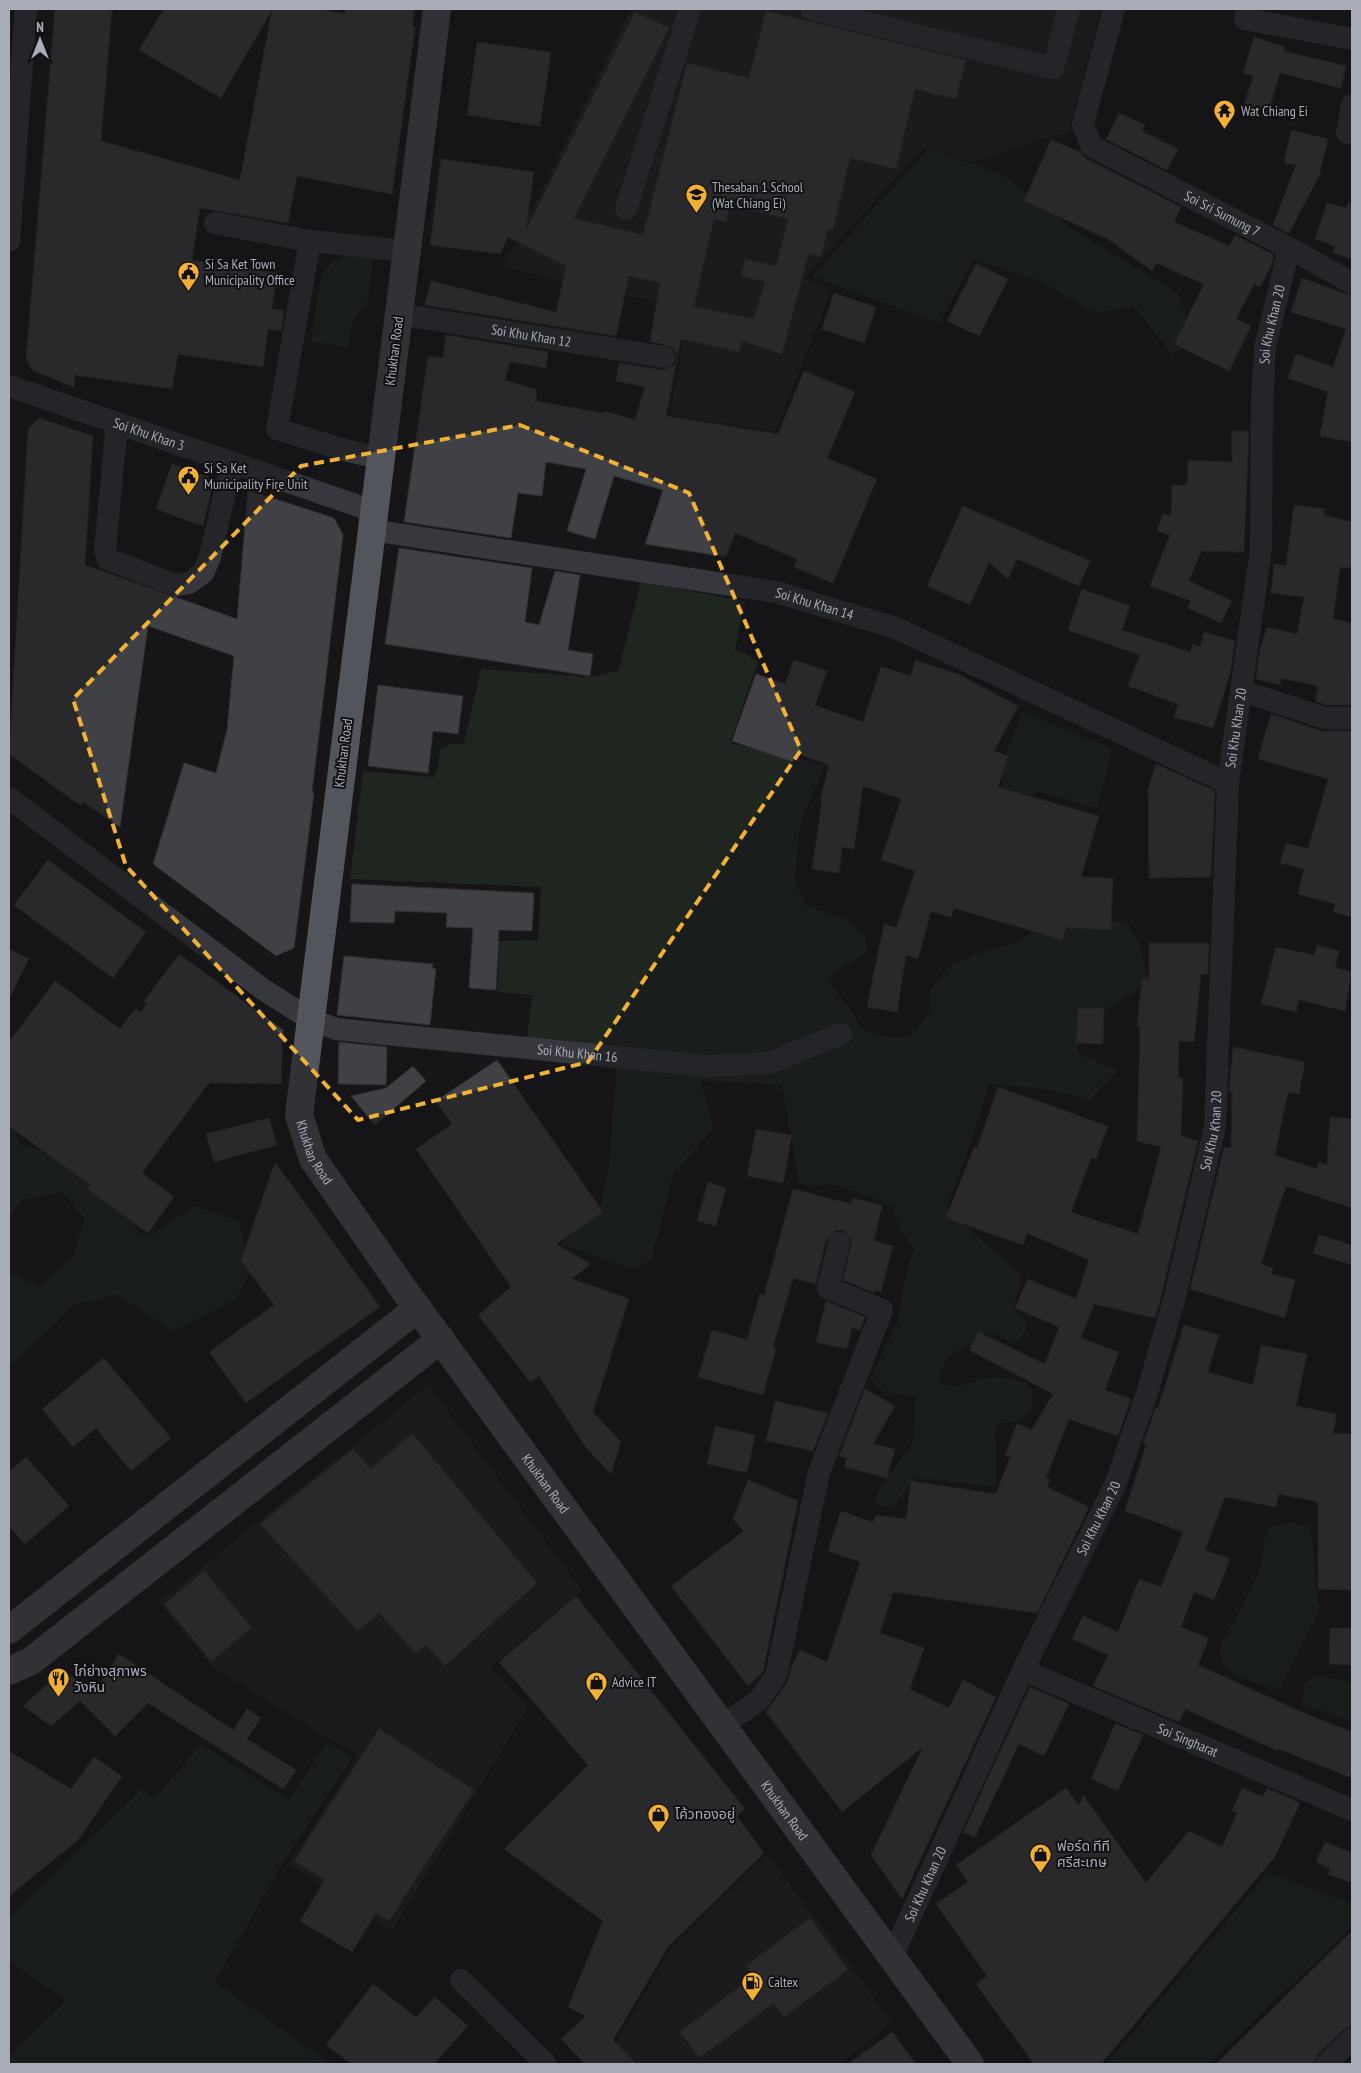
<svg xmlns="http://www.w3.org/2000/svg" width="1361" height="2073" viewBox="0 0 1361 2073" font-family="'PT Sans Narrow','Noto Sans Thai',sans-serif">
	<rect width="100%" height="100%" fill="#161618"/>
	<g fill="#222225">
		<polygon points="631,9 1101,9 1068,132 972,162 922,149 805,278 831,290 776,431 670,415 689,309 558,281 504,265"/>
		<polygon points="428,1385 582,1590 490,1667 528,1707 392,1931 289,1864 358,1756 213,1667 159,1602"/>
		<polygon points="767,1854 892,2022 840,2064 593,2064 617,2040 671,1948"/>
	</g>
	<g fill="#1e261f">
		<polygon points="928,149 1002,174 1075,231 1177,292 1185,312 1186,347 1172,354 1134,306 1095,313 1041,281 974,260 939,323 812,276"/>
		<polygon points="345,255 373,258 367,303 352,321 348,347 311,342 321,276 332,262"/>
		<path d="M641 582 745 601 735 649 758 661 730 743 825 765 801 822 794 879 805 905 847 920 865 937 867 952 834 972 830 984 851 1010 861 1029 881 1036 910 1037 929 1013 930 991 948 967 976 954 1019 942 1040 926 1126 921 1139 942 1149 983 1077 1026 1079 1054 1117 1071 1090 1100 1048 1089 989 1084 970 1146 948 1204 973 1233 1023 1276 1013 1308 1026 1321V1331L1014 1344 995 1334H986L946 1358 938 1380C957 1396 973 1377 994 1377 1004 1378 1016 1380 1026 1382L1033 1390 1032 1410 1020 1420 999 1424 994 1434 997 1456 996 1487 916 1478 893 1507 874 1505 881 1485 913 1443 915 1396 883 1392 870 1379 898 1321 905 1280 914 1249 900 1229 892 1207 866 1195 835 1185 799 1184 782 1085 700 1080 714 1128 673 1174 651 1260 634 1269 560 1244 600 1211 609 1165 618 1047 527 1039 532 995 498 992 499 941 538 940 541 887 350 879 363 771 434 777 438 767 440 749 450 744H464L481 669 590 677 618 671Z"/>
		<polygon points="1023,712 1112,749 1097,808 1039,791 1008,812 999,806 1006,751"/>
		<path d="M9 1112 19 1144C40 1153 64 1152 85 1163 94 1168 130 1221 140 1233L149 1237 194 1206 239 1221 250 1272 236 1299 174 1331 117 1295 76 1304 9 1367V1272L40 1287 74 1255 84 1218 62 1192 22 1200 9 1218Z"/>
		<path d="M1288 1523 1310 1526 1315 1560 1316 1590 1320 1609 1280 1688C1256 1683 1214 1677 1221 1644 1235 1618 1251 1592 1261 1565 1266 1552 1261 1540 1269 1528Z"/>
		<polygon points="1311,1677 1326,1677 1352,1683 1352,1721 1302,1704 1304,1684"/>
		<polygon points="327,1742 353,1757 279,1869 215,1982 331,2064 9,2064 9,2056 66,2001 9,1961 9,1918 142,1789 155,1798 201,1744 289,1800"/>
		<polygon points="1268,1872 1352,1904 1352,1927 1209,2064 1106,2064"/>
	</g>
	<g fill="#404145" stroke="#303034" fill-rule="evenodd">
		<polygon points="55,9 112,9 101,141 240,180 272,10 221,98 139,50 164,9 318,9 345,14 346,9 414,9 412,26 415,27 392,194 297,176 288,223 200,208 192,260 277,273 272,309 284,311 281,331 268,329 263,367 178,354 172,389 75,375 74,387 32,370 26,359"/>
		<path d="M766 11 966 60 956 99 915 89 896 169 850 158 833 230 828 229 821 257 809 253 782 354 742 341 739 352 681 339 666 416 778 434 804 371 855 392 827 458 877 479 833 583 794 567 797 559 735 533 726 557 645 544 663 490 614 476 595 539 567 531 586 469 546 462 542 496 518 493 511 538 404 522 428 356 443 358 446 335 548 352 546 368 510 362 505 380 537 390 535 401 603 413 604 411 635 420 645 387 616 381 619 363 662 370 674 366 677 359 676 352 672 347 650 341 660 283 629 276 616 336 425 305 431 281 556 312 566 266 508 237 500 254 430 245 441 159 534 172 526 230 635 12 669 28 574 218 643 235 687 63 749 78ZM730 205 788 219 776 266 745 259 741 276 765 282 754 319 694 306 714 219 726 222Z"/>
		<polygon points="1254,37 1285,47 1284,51 1346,66 1341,88 1280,73 1268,113 1244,105 1253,76 1243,73"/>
		<polygon points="477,42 551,52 540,126 467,115"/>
		<polygon points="1119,113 1145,125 1142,131 1178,149 1167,170 1106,139"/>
		<polygon points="1291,130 1328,139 1319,176 1289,233 1273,225 1296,165 1284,163"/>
		<polygon points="1051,140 1080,152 1085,158 1181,207 1174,222 1229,246 1235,235 1274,255 1271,266 1260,287 1254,284 1236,319 1251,326 1229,371 1174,344 1204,284 1156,263 1152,271 1108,239 1024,201"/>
		<polygon points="1327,203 1346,208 1348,203 1352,204 1352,259 1333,253 1335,246 1315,239"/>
		<polygon points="976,264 1008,279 979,336 947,321"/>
		<polygon points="1302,278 1352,296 1352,442 1320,436 1328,392 1288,378 1296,354 1333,367 1346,329 1291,312"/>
		<polygon points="834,293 876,307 864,343 822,329"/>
		<polygon points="39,418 93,436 85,565 237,619 248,490 334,518 343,535 312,792 314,793 294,948 276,956 153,864 184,763 216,773 227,730 234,656 148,626 120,827 82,801 81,806 9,754 28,429"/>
		<polygon points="1232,431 1249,431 1244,552 1201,551 1189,581 1232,601 1221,623 1188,608 1191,601 1150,586 1170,535 1157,531 1163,514 1171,516 1172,485 1187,485 1188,460 1232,462"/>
		<polygon points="172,464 214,479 203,526 156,509"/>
		<polygon points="1294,505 1325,509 1324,515 1352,522 1352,568 1340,567 1333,619 1352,623 1351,705 1327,705 1315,701 1318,686 1281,678 1280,685 1256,679 1260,649 1267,627 1297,634 1304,597 1271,593 1274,564 1286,566"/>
		<polygon points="963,506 1090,561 1079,586 1017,559 1008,579 989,562 970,605 927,586"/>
		<polygon points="399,548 532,568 525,622 539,625 555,571 580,575 568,650 593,654 590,676 385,644"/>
		<polygon points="1082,589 1130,606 1122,630 1190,652 1193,644 1200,647 1204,632 1235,641 1230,674 1213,728 1174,717 1178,704 1128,686 1140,655 1068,630"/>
		<polygon points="794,660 827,671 815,705 863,722 881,666 911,676 915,660 958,674 1018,706 994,751 1008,756 998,787 1099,816 1081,877 1113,878 1111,930 1066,928 1062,940 954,908 951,918 931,911 918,959 906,955 897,1012 867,1007 884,924 896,928 915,871 881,860 901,799 863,786 854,849 842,847 839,873 812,869 822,801 820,800 829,765 796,753 793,762 732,741 756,674 785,684"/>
		<polygon points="378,685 463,696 458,734 433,731 428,773 368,766"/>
		<polygon points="1271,714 1321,731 1352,731 1352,917 1333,912 1335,904 1298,894 1304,869 1280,863 1286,843 1308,849 1328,779 1258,759"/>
		<polygon points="1156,764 1215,791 1211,877 1149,878 1148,789"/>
		<polygon points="48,860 146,932 113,978 14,905"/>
		<polygon points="352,884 534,893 532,931 499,930 496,990 469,988 473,928 446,927 447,913 395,911 394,923 350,922"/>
		<polygon points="1149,943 1209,943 1208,974 1201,974 1194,1042 1179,1041 1178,1078 1183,1078 1181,1136 1198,1141 1160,1301 1155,1318 1094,1304 1081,1338 1119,1352 1105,1390 1131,1399 1118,1436 1069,1419 1046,1478 1050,1479 1047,1487 1089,1507 1037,1613 893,1592 880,1633 924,1648 910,1689 949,1708 963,1680 996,1697 902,1899 871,1855 923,1747 842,1812 766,1712 787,1683 792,1665 800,1650 827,1662 860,1562 828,1551 841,1511 873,1522 876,1515 906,1519 911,1481 996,1494 1010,1457 1005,1455 1017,1424 1032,1430 1053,1394 969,1350 978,1332 1045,1364 1059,1327 1015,1308 1028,1279 1076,1299 1089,1260 1027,1233 1023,1245 946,1218 974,1147 977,1148 998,1087 1108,1126 1096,1159 1091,1158 1071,1212 1138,1234 1161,1147 1137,1141 1140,1027 1137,1026 1142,979 1149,979"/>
		<polygon points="1317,945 1339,951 1335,968 1352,972 1345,1011 1299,1000 1296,1012 1261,1004 1276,947 1314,955"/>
		<polygon points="9,949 29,959 9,999"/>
		<polygon points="179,954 283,1030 281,1084 209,1083 142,1173 174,1197 148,1233 87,1189 90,1185 9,1126 9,1042 55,981 120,1029 135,1009 141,1012 147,1003 144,1001"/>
		<polygon points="344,956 433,964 432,968 436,969 430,1025 337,1015"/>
		<polygon points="1078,1008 1104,1008 1103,1044 1076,1043"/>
		<polygon points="339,1042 387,1047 386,1085 338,1084"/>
		<polygon points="1233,1047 1305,1062 1299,1094 1288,1092 1275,1155 1317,1169 1319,1162 1327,1165 1330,1117 1352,1119 1352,1208 1286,1186 1279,1207 1261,1264 1273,1268 1271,1274 1295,1280 1285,1318 1190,1289 1224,1147 1231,1148 1232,1092 1229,1092"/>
		<polygon points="497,1060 603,1212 556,1244 591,1264 572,1279 629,1299 593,1412 621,1442 611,1474 587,1449 539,1376 530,1382 478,1315 511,1287 416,1149 452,1124 436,1101"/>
		<polygon points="413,1066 426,1081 375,1125 351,1096 386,1088"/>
		<polygon points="269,1118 277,1145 214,1162 206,1134"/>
		<polygon points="756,1129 792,1135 783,1183 747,1176"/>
		<polygon points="275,1162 380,1307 246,1403 209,1352 274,1305 241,1261"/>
		<polygon points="708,1182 726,1188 716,1226 697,1221"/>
		<polygon points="793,1189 851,1204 853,1198 882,1205 874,1241 893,1246 881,1292 876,1290 875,1293 843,1280 852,1240 843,1230 835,1231 826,1240 816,1284 793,1278 773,1347 776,1348 763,1395 698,1377 712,1330 747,1340 760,1294 764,1295"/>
		<polygon points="1319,1235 1352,1245 1352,1265 1313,1253"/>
		<polygon points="826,1301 865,1317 860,1330 852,1328 847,1349 816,1342"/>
		<polygon points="1184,1325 1219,1335 1208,1372 1253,1385 1261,1345 1307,1354 1296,1406 1337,1414 1333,1433 1352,1434 1352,1590 1318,1589 1318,1502 1279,1494 1276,1507 1225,1497 1205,1550 1230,1559 1214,1600 1194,1592 1181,1627 1209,1638 1198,1665 1302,1712 1352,1732 1352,1778 1279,1749 1278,1751 1185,1709 1179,1722 1093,1686 1108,1655 1072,1639 1083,1616 1118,1632 1139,1579 1161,1587 1183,1532 1125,1511 1146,1445 1143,1444 1156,1407 1158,1408"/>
		<polygon points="104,1358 171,1438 131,1471 96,1428 73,1447 42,1409"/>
		<polygon points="865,1389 895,1406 873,1444 895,1449 887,1478 844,1467 847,1458 839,1456"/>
		<polygon points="775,1401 828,1413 813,1451 766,1441"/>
		<polygon points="715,1426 755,1435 747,1473 707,1464"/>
		<polygon points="412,1433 537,1583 445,1666 426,1645 416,1654 379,1613 358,1631 260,1524 353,1449 371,1469"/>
		<polygon points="26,1457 69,1506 25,1544 9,1526 9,1472"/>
		<polygon points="748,1480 798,1501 763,1672 748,1686 671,1586 744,1531 733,1519"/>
		<polygon points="204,1571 252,1628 211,1661 164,1604"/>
		<polygon points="576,1596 745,1809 737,1816 764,1853 668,1947 613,2040 637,2064 585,2064 561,2039 586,2016 568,2007 603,1921 504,1849 588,1765 499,1662"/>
		<polygon points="1330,1628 1352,1628 1352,1665 1329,1664"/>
		<polygon points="119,1654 233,1730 247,1709 261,1718 247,1739 296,1770 283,1789 148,1703 115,1736 80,1701 51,1726 23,1706 63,1670 94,1693"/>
		<polygon points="1030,1687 1069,1704 1044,1756 1019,1744 975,1837 963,1832"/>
		<polygon points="1115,1724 1143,1735 1118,1791 1091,1779"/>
		<polygon points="379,1729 474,1790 389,1921 376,1913 352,1952 300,1921 325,1880 294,1861"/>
		<polygon points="9,1751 71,1789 94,1757 122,1776 78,1840 9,1896"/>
		<polygon points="1066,1788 1079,1806 1083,1795 1146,1883 1189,1831 1222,1847 1237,1813 1232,1811 1242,1788 1263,1797 1267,1788 1300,1803 1274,1859 1273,1859 1101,2064 1034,2064 976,1984 987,1976 936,1904 968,1882 956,1865"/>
		<polygon points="1325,1842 1352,1853 1352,1883 1328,1874 1330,1868 1316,1862"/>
		<polygon points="810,1918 848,1970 784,2017 774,2003 699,2058 680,2032 754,1976 746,1966"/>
		<polygon points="1352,1931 1352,2026 1343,2030 1317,2055 1313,2064 1216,2064"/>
		<polygon points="373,1984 416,2017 435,1997 468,2026 434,2064 352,2064 326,2045"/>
		<polygon points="892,2032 916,2064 848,2064"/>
	</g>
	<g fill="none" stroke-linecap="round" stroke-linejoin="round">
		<g stroke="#37383d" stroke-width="22">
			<polyline points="811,9 1053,68 1069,9"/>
			<path id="s1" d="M1114 9 1083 124 1091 146 1289 248 1352 283"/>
			<polyline points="1248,9 1245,19 1352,39"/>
			<polyline points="1347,133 1352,105"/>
			<polyline points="626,209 690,9"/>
			<polyline points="215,223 310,241 406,251"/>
			<polyline points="9,241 26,9"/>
			<polyline points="310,241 277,429 348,451 380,458"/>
			<path id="s2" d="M398 314 664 357"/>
			<path id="s3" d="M9 386 373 511"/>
			<polyline points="117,423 105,550 108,559 175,585 189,583 203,573 210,557 232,462"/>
			<path id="s4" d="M371 530 776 592 896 628 1228 783"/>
			<polyline points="1242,691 1325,718 1352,718"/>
			<path id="s5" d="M9 798 264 990 310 1019 336 1029 707 1066 769 1063 841 1034"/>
			<path id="s6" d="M1023 1670 1352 1810"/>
			<polyline points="723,1725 759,1700 776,1676 819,1472 882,1310 828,1288 839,1243"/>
			<path id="s7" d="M892 1957 1023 1670 1115 1485 1147 1393 1173 1304 1215 1127 1228 783 1261 549 1262 404 1265 348 1289 248"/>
			<polyline points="461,1980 546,2064"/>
			<polyline points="1326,2064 1352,2039"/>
		</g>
		<g stroke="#53555c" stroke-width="28">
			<path id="s8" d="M437 9 299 1115 313 1159 402 1287 970 2064"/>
			<polyline points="9,1630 418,1308"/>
			<polyline points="9,1671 31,1661 441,1339"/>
		</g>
	</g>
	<path d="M0 0H1361V2073H0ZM520 425 689 493 801 750 588 1062 358 1120 126 866 73 699 301 466Z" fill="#161618" fill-opacity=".55" fill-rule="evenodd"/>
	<path fill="none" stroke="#f2b134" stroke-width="4" stroke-dasharray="10 6" stroke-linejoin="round" d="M520 425 689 493 801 750 588 1062 358 1120 126 866 73 699 301 466Z"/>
	<defs>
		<symbol id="temple-pin" viewBox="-11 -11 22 30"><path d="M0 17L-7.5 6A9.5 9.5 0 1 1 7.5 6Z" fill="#f2b134" stroke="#111113"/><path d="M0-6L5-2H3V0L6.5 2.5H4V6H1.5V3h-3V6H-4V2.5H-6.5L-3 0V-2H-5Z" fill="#111"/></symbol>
		<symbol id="school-pin" viewBox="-11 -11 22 30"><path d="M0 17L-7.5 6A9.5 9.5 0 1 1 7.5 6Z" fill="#f2b134" stroke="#111113"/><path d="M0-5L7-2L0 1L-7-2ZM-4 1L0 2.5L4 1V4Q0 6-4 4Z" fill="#111"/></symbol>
		<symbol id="civic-pin" viewBox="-11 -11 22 30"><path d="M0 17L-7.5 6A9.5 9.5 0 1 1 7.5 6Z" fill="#f2b134" stroke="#111113"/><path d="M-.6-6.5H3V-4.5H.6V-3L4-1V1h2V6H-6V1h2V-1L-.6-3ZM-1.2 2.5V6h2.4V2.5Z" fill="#111"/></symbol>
		<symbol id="restaurant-pin" viewBox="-11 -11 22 30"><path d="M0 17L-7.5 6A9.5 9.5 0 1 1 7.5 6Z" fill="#f2b134" stroke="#111113"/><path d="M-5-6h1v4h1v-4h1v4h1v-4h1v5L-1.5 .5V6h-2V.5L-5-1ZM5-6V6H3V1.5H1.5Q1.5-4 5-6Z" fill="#111"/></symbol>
		<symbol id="shop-pin" viewBox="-11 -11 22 30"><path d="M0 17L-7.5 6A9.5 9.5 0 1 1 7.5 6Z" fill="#f2b134" stroke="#111113"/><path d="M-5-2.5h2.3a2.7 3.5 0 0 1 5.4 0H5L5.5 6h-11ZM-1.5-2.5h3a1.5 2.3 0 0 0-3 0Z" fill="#111"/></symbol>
		<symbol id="fuel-pin" viewBox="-11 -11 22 30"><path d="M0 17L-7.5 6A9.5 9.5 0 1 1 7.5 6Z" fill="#f2b134" stroke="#111113"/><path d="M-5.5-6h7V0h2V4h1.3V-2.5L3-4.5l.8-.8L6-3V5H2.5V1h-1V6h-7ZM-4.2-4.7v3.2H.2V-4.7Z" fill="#111"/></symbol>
	</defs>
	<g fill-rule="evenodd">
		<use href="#temple-pin" x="1212" y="98" width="25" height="34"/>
		<use href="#school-pin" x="684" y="182" width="25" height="34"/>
		<use href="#civic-pin" x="176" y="260" width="25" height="34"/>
		<use href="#civic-pin" x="176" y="464" width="25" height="34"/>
		<use href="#restaurant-pin" x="46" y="1666" width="25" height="34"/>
		<use href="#shop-pin" x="584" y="1670" width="25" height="34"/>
		<use href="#shop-pin" x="646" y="1802" width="25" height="34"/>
		<use href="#shop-pin" x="1028" y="1842" width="25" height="34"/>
		<use href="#fuel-pin" x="740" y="1970" width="25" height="34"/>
	</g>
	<g text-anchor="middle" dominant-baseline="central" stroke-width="4" stroke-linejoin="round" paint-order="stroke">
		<g font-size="14" fill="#a8adb8" stroke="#111113" text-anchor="start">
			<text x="1241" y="111">Wat Chiang Ei</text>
			<text x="712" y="187">Thesaban 1 School<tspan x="712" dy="16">(Wat Chiang Ei)</tspan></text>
			<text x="205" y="264">Si Sa Ket Town<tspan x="205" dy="16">Municipality Office</tspan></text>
			<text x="204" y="468">Si Sa Ket<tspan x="204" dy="16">Municipality Fire Unit</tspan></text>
			<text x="74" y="1671">ไก่ย่างสุภาพร<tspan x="74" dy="16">วังหิน</tspan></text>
			<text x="612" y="1682">Advice IT</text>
			<text x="675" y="1814">โค้วทองอยู่</text>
			<text x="1057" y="1846">ฟอร์ด ทีที<tspan x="1057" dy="16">ศรีสะเกษ</tspan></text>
			<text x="768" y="1982">Caltex</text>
		</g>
		<g font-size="14" fill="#a8adb8" stroke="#111113">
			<text stroke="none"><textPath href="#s1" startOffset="290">Soi Sri Sumung 7</textPath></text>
			<text stroke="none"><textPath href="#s7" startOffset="1700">Soi Khu Khan 20</textPath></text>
			<text stroke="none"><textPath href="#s2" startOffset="135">Soi Khu Khan 12</textPath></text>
			<text transform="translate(394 351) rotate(-83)">Khukhan Road</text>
			<text stroke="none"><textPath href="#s3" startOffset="148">Soi Khu Khan 3</textPath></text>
			<text stroke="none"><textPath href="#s4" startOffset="450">Soi Khu Khan 14</textPath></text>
			<text stroke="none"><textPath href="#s7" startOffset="1294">Soi Khu Khan 20</textPath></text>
			<text transform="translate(343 753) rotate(-83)">Khukhan Road</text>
			<text stroke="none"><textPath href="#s5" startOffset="644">Soi Khu Khan 16</textPath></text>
			<text stroke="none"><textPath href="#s7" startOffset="890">Soi Khu Khan 20</textPath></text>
			<text stroke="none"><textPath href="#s8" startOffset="1155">Khukhan Road</textPath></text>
			<text stroke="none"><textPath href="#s8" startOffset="1560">Khukhan Road</textPath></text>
			<text stroke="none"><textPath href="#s7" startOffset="485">Soi Khu Khan 20</textPath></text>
			<text stroke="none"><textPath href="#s6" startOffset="179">Soi Singharat</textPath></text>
			<text stroke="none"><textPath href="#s8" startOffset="1965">Khukhan Road</textPath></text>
			<text stroke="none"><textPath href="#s7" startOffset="80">Soi Khu Khan 20</textPath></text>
		</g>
	</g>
	<rect width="1361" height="2073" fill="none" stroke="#a8adb8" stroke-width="20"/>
	<g transform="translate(40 40)" stroke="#111113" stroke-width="4" paint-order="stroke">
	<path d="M0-4L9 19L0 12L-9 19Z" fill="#a8adb8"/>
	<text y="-8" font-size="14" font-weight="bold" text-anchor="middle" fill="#a8adb8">N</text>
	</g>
</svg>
